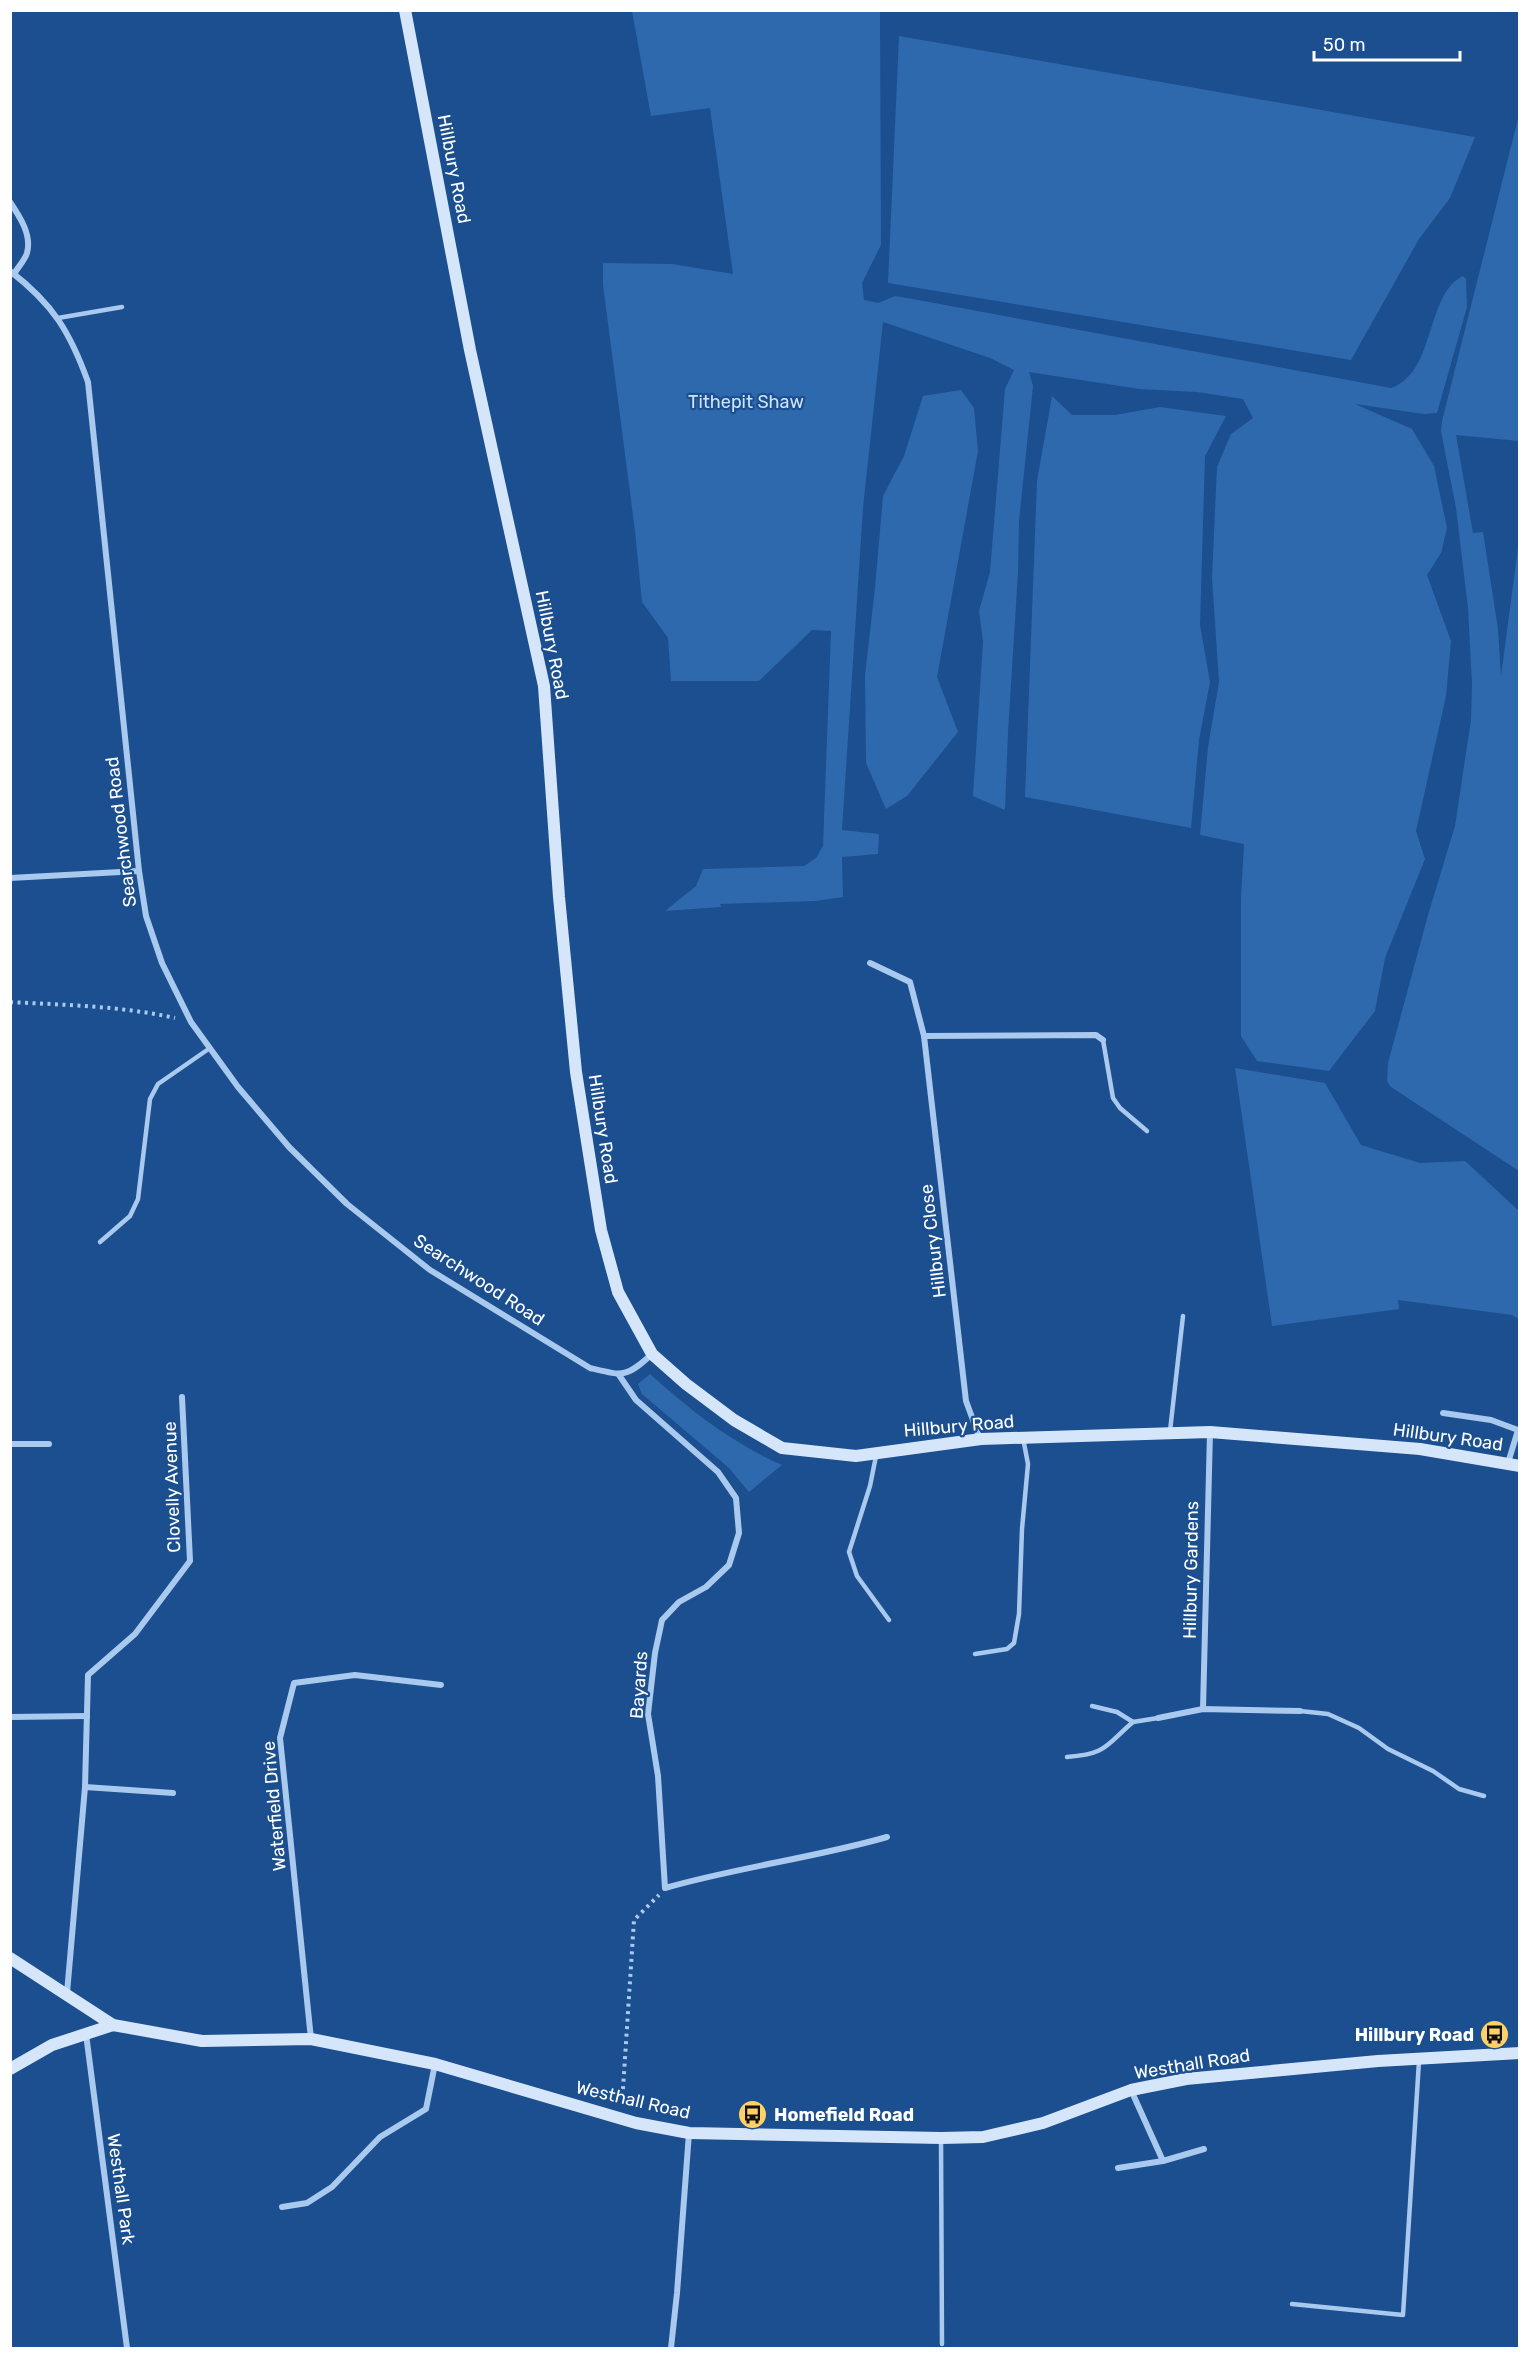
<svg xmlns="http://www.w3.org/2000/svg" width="1530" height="2359" viewBox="0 0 1530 2359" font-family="Rubik,sans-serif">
	<rect width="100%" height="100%" fill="#1b4f8f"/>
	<g fill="#2e69ad">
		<path d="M880 10 881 245 862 283 864 300 878 303 895 296 918 300 1391 388C1436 373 1425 294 1463 276L1466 279 1467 307 1437 413 1424 414 1355 404 1412 429 1434 466 1447 528 1441 553 1427 575 1451 641 1446 696 1416 831 1425 859 1385 958 1375 1011 1329 1071 1257 1061 1241 1036V898L1244 844 1200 835 1208 747 1219 682 1212 578 1217 467 1231 434 1253 418 1243 399 1197 392 1139 389 1029 372 1033 386 1019 521 1018 573 1008 732 1005 810 973 796 983 642 979 611 990 572 1005 389 1014 370 990 358 883 322 863 508 842 830 879 834 878 854 842 857 843 897 815 901 720 904 721 907 665 911 696 886 703 869 804 866 816 858 823 846 831 631 812 630 759 681H671L668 638 642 602 635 531 603 285V263L672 264 733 274 710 108 651 116 632 11Z"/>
		<polygon points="899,36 1475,137 1450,198 1419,239 1351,360 888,283"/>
		<polygon points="1519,115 1519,441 1456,435 1473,533 1483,532 1498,629 1501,676 1519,540 1519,1171 1391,1087 1387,1081 1388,1063 1428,915 1455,826 1471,720 1472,684 1468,608 1456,508 1441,431 1442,421"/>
		<polygon points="961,390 974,408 978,451 937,677 958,732 907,796 886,809 866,763 865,675 875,588 883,496 904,456 923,396"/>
		<polygon points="1052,396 1072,415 1115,415 1160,407 1226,416 1205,456 1200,625 1210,682 1199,740 1191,828 1025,797 1037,481"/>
		<polygon points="1235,1068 1325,1083 1361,1145 1420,1163 1465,1161 1519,1211 1519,1319 1512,1315 1398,1300 1399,1309 1272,1326"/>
		<path d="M650 1374C691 1411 732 1443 782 1465L749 1492 729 1468 642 1394 638 1384Z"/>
	</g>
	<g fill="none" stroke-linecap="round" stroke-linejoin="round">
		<g stroke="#a9c9ee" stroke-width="4" stroke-dasharray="3 4.5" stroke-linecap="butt">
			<path d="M10 1002C66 1005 121 1006 175 1018"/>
			<polyline points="622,2104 634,1920 659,1895"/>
		</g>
		<g stroke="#a9c9ee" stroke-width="4.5">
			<polyline points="58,318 122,307"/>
			<polyline points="1103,1040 1113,1098 1120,1108 1147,1131"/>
			<polyline points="100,1242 130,1216 138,1199 150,1099 158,1084 210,1048"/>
			<polyline points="1170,1431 1183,1316"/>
			<polyline points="876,1456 870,1486 849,1552 857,1576 889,1620"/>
			<polyline points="975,1654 1007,1649 1014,1643 1019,1614 1022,1529 1028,1464 1023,1438"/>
			<polyline points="1092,1706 1117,1712 1133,1722 1158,1718"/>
			<polyline points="1300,1711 1328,1714 1359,1728 1388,1749 1433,1771 1459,1789 1484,1796"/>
			<path d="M1067 1757C1107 1754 1105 1746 1133 1722"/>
			<polyline points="941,2138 942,2344"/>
			<polyline points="1292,2304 1403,2315 1419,2061"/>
		</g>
		<g stroke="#a9c9ee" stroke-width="6">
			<path d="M10 202C20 217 32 235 27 253 25 260 18 267 14 274"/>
			<path d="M10 271C53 304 70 332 88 382L139 871 146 916 162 963 191 1022 238 1087 289 1147 347 1204 430 1270 590 1368C623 1376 626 1378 652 1354"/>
			<polyline points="10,878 139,871"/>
			<polyline points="870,963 910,982 924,1036 966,1401 980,1439"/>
			<polyline points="924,1036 1096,1035 1103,1040"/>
			<path d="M619 1375 636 1400 718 1472 736 1498 739 1533 729 1565 706 1587 679 1602 662 1620 655 1653 648 1714 658 1776 665 1888C738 1867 814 1858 887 1837"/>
			<polyline points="1443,1413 1491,1420 1518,1430 1508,1463"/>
			<polyline points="10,1444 49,1444"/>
			<polyline points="1203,1709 1210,1432"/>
			<polyline points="10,1717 87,1716"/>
			<polyline points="1158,1718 1203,1709 1300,1711"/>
			<polyline points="85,1787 173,1793"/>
			<polyline points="67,1993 85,1787 88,1675 135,1634 190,1561 182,1397"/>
			<polyline points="86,2034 127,2348"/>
			<polyline points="311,2039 280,1738 294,1683 355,1675 441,1685"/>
			<polyline points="1163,2161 1204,2149"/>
			<polyline points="1118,2168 1163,2161 1131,2090"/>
			<polyline points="282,2207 307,2203 332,2187 380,2137 426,2109 435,2064"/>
			<polyline points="671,2348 677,2293 689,2133"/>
		</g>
		<g stroke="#d6e6fa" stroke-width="12">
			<polyline points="405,10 470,350 544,686 559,897 576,1072 601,1230 618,1292 652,1354 686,1384 734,1420 782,1448 856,1456 981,1439 1210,1432 1420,1449 1520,1466"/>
			<polyline points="10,1958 113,2025 202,2041 311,2039 435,2064 636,2123 689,2133 941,2138 983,2137 1043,2123 1131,2090 1186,2079 1378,2061 1520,2053"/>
			<polyline points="10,2069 52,2045 113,2025"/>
		</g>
	</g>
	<defs>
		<symbol id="bus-disc" viewBox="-11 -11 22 22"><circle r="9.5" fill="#ffd166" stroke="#1b4f8f"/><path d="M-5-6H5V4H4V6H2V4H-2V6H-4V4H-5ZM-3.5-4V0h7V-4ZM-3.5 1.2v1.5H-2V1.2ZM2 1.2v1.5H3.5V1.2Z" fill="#111"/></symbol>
	</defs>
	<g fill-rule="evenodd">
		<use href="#bus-disc" x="1478" y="2018" width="33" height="33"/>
		<use href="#bus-disc" x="736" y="2098" width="33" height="33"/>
	</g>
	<g text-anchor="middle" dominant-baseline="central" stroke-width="4.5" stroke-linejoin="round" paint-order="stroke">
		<g font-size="18" fill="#fff" stroke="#1b4f8f">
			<text transform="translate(454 169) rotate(79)">Hillbury Road</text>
			<text transform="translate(552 645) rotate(79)">Hillbury Road</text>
			<text transform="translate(121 832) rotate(-97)">Searchwood Road</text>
			<text transform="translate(603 1129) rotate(81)">Hillbury Road</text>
			<text transform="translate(933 1241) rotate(-97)">Hillbury Close</text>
			<text transform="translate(479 1280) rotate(33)">Searchwood Road</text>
			<text transform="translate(959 1426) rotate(-5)">Hillbury Road</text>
			<text transform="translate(1448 1437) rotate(8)">Hillbury Road</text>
			<text transform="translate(172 1487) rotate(-92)">Clovelly Avenue</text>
			<text transform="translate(1191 1570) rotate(-89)">Hillbury Gardens</text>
			<text transform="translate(639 1685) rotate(-86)">Bayards</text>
			<text transform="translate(274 1806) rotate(-95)">Waterfield Drive</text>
			<text transform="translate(1192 2064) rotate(-9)">Westhall Road</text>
			<text transform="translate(633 2100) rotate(13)">Westhall Road</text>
			<text transform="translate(121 2189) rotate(82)">Westhall Park</text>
		</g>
		<g font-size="18" fill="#cfe3fa" stroke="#1b4f8f">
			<text x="746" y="402">Tithepit Shaw</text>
		</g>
		<g font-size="18" font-weight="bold" fill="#fff" stroke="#1b4f8f" text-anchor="end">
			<text x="1474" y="2035">Hillbury Road</text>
			<text x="774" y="2115" text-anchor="start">Homefield Road</text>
		</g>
	</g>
	<rect width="1530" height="2359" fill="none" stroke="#ffffff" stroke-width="24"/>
	<path d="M1314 51v9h146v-9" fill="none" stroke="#ffffff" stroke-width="3"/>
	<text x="1323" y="51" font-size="18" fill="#ffffff" stroke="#1b4f8f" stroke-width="4.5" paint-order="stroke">50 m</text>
</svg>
